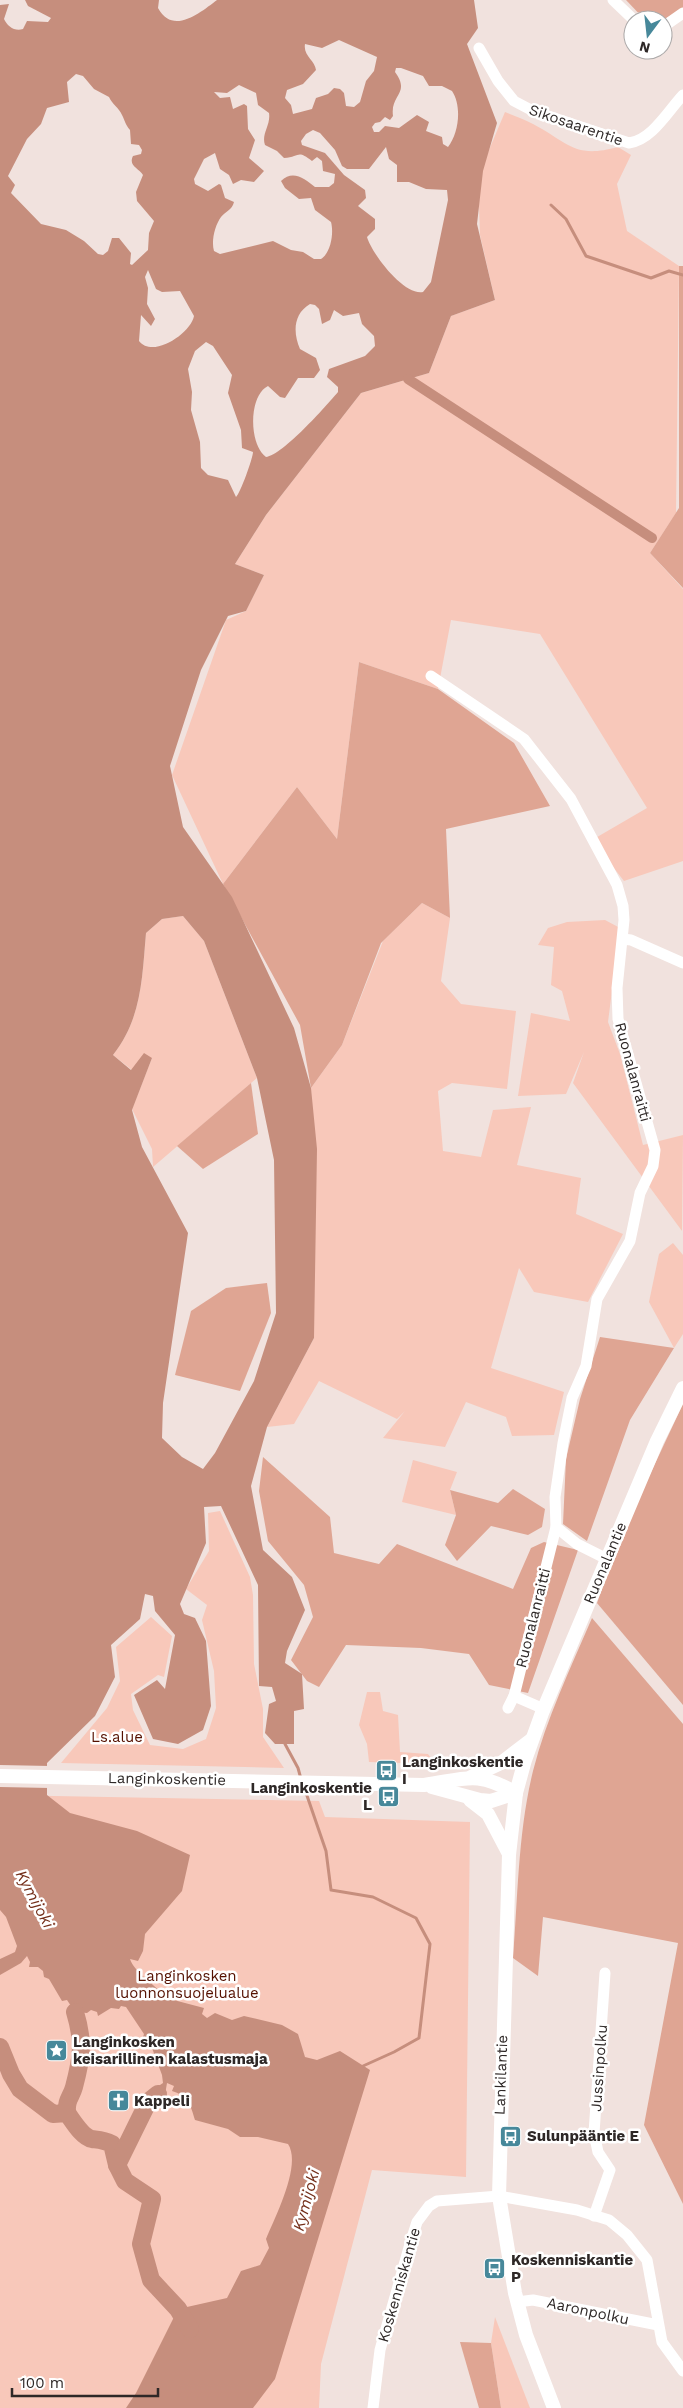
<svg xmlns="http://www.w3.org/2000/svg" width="683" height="2408" viewBox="0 0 683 2408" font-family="'Work Sans',sans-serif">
	<rect width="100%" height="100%" fill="#f1e2de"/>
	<g fill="#f8c8ba">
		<path d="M505 112C514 116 524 119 533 124 569 143 574 159 618 147L631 155 617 184 627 231 679 266 676 513 650 553 683 589V861L624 881 592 840 647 808 540 634 451 620 438 689 359 662 337 839 297 787 223 884 172 775 226 620 246 611 264 575 235 564 266 515 361 393 429 373 451 316 495 300 480 235 478 176Z"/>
		<polygon points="422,903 450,918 441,981 461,1004 516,1011 507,1089 452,1083 438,1091 443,1151 481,1157 493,1110 531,1107 517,1165 581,1178 576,1214 623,1234 588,1302 534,1292 519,1268 491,1368 564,1392 554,1435 512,1436 506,1417 466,1402 445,1447 383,1438 405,1411 397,1419 319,1381 294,1424 267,1427 314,1338 311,1088 342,1045 383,941"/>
		<path d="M183 916 204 941 257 1078 153 1167 152 1149 132 1109 152 1058 132 1070 113 1055C142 1018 142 978 146 933L162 919Z"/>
		<polygon points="605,920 620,928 608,1022 620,1054 643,1145 683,1135 682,1231 573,1083 584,1052 566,1094 518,1096 531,1013 570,1021 562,991 551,985 554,947 538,945 548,928 567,922"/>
		<polygon points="673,1243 683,1255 683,1334 674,1348 649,1302 659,1254"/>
		<polygon points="413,1460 457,1472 450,1490 456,1515 402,1502"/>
		<polygon points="220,1511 250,1577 253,1595 254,1664 263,1709 263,1737 284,1768 61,1763 107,1708 120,1681 116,1647 151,1617 172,1636 164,1677 158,1675 131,1694 133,1710 150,1745 183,1749 206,1739 216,1708 214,1671 202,1620 207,1605 186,1589 209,1551 208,1513"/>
		<polygon points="367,1692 380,1692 383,1711 398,1715 400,1752 428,1754 435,1764 369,1762 367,1744 359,1725"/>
		<polygon points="0,1795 319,1801 325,1817 470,1822 466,2177 372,2170 321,2364 319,2408 0,2408"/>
		<polygon points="495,2317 530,2408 501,2408 491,2343"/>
	</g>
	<g fill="#dfa593">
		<polygon points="626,0 683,0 683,9 663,20 645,20"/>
		<polygon points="679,266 683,266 683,588 650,553 679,508"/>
		<polygon points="359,662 438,689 514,743 550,806 446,829 450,918 422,903 381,943 342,1045 311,1088 300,1025 223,884 297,787 337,839"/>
		<polygon points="251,1083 258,1134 203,1169 177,1146"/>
		<polygon points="267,1283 271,1313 240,1391 175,1375 191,1311 226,1288"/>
		<polygon points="600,1337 674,1348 630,1420 587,1541 563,1524 566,1459 580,1399"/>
		<polygon points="683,1404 683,1705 597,1603 622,1534"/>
		<polygon points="263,1457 330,1517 334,1553 379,1564 397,1544 513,1589 531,1548 544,1542 578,1550 528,1693 489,1685 469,1654 421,1648 346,1645 319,1687 307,1681 291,1660 313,1617 304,1585 268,1541 259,1491"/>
		<polygon points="513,1489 545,1509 542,1527 528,1535 491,1526 457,1561 445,1545 456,1515 450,1490 498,1503"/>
		<path d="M592 1618 683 1724V2204L644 2125 678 1943 543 1917 538 1976 513 1958C518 1896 518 1832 533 1771 546 1719 571 1667 592 1618Z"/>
		<polygon points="460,2342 491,2343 501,2408 479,2408"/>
	</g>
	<path fill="#c68e7d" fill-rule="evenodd" d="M25 0H159L158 8C173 36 201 12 217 0H474L478 28 467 44 497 123 483 171 477 224 495 300 451 316 429 373 361 393 266 515 235 564 264 575 246 611 228 616 201 670 170 766 183 827 232 897 294 1028 311 1088 317 1149 314 1338 267 1427 251 1486 263 1550 292 1577 305 1610 287 1651 285 1663 302 1674 304 1709 294 1711V1744H275L265 1733 269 1704 276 1701 272 1687 259 1686 258 1585 221 1506 204 1507 206 1543 180 1604 184 1614 195 1618 206 1641 211 1706 203 1730 178 1744 153 1739 134 1695 157 1680 165 1689 175 1635 155 1611 153 1596 145 1594 140 1619 111 1645 115 1677 95 1716 47 1763V1795L70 1813 137 1831 190 1855 182 1891 145 1934 143 1951 138 1961 130 1959C134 1972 157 1986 166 1998L204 2008 202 2014 207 2018 215 2013 232 2020 244 2016 282 2025 298 2034 305 2057 317 2060 340 2051 370 2070 275 2379 253 2408H126L136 2393 178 2309 227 2298 241 2271 260 2265 269 2248 266 2239C275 2217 302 2165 288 2144L258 2137H240L228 2129 195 2120C191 2106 188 2096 172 2091L174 2086 167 2083 165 2095 158 2094 157 2087 163 2083 162 2075 152 2048 142 2040 144 2034 126 2007 121 2006 119 2009 111 2008 98 2016 97 2012 91 2010 87 2013 75 2012 67 2000 62 2001 49 1979 44 1977 43 1971 38 1967H29L30 1962 27 1956 21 1963 0 1975V1959L15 1952 17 1946 6 1917 0 1910V5L9 4 4 19C7 26 15 32 23 29L27 21 48 22 51 18 28 6ZM339 40 377 57 374 71 366 81 360 102 354 107 346 106 344 93 340 89 334 88 328 94 316 98 312 109 293 114 291 105 285 98 287 90 303 84 316 70C315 60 303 56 305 44L322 48ZM396 68H401L423 76 429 86H442L452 91C462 106 459 133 448 147L443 144 442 137 426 131 429 122 417 115 399 128 385 126 379 132H374L372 127 375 123 380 122 385 117 390 120 393 116C390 94 411 94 395 72ZM76 74 83 76 94 89 109 97C112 104 119 108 122 115 125 121 125 124 130 130L131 144 139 145 142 150 141 154 133 156C128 166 139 168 143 175L136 192 137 201 154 221 149 233 148 250 132 265 130 264 131 253 119 238H112L108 251 103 255 98 254 84 241 66 230 41 224 11 193 15 185 8 176 27 139 41 124 47 108 69 102 67 82ZM239 85 256 93 258 105 269 113C271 125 261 134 265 145L277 151 284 158C300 157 297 149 312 161L317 157 322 161 323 171 335 174 334 183 329 187H315C305 179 293 169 281 181L285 188 299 199 311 198 315 210 331 222C334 233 331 253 321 259H314L303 252 291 250 273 241 220 254 214 251C211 241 215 225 221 217 226 211 232 210 234 202L225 198 221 185 219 184 208 191 195 184 194 179 204 159 215 153 220 169 229 175 233 184 241 180 254 182 264 171 249 158 255 140 248 129 247 106 244 104 233 109 230 97 220 98 214 92 227 93ZM313 130 320 133 335 150 342 166 347 169H369L386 147 389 159 397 165V182H409L426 189 447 190 448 200 431 282 423 292C404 296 372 254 367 237L375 229V219L358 206 366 198 365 190 344 175 325 153 302 145 301 141 306 134ZM148 270 156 289 162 292 180 291 194 316C191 333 153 359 139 341L141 315 151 326 155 319 147 304 148 288 145 277ZM310 304 315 305 319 309 322 324 330 320 334 310 343 316 359 313 362 324 374 336 375 346 365 356 329 369 327 377 338 387V392C326 406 283 455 266 457 249 445 248 396 268 386L280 397 285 398 298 378H314L320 370 316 358 300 349C293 333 293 314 310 304ZM206 342 213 346 232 375 228 393 241 430 242 448 253 452C253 458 240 494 236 497L228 480 208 475 201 468 200 442 191 410 192 392 188 369 195 351ZM183 916 204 941 257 1078 274 1160 276 1313 254 1381 215 1453 203 1469 182 1457 162 1438 163 1403 188 1233 142 1147 132 1110 152 1058 144 1053 131 1070 113 1055C142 1018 142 978 146 933L162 919Z"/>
	<polygon fill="#f1e2de" points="0,1765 50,1766 50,1788 0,1787"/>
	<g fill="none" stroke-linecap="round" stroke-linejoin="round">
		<g stroke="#c68e7d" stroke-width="3">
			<polyline points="551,205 566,219 586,256 651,278 669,271 683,275"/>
			<polyline points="285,1744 298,1768 301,1779"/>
			<polyline points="304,1787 326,1851 331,1890 373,1897 416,1918 430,1944 419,2038 394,2052 363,2066"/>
		</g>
		<polyline stroke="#c68e7d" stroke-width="10" points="408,379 652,538"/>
		<g stroke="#c68e7d" stroke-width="18">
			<path d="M0 2047 11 2074 20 2089 53 2114 67 2113C73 2121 82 2137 92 2139 100 2140 104 2140 112 2144L117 2165 125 2181 152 2199 141 2244 151 2280 178 2309 190 2329"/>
			<path d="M67 2113C66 2099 71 2098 74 2087 82 2057 84 2042 75 2012"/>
			<polyline points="117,2165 148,2102 158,2094"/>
		</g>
		<g stroke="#fff" stroke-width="11">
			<polyline points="613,0 634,20"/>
			<polyline points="663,27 683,13"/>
			<path d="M479 48 498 81 514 101 533 111 629 143C652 140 668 111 683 95"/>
			<polyline points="431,676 524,739 571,799 617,885 623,906 624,920 617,988 618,1019 655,1150 653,1166 640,1193 630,1241 597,1299 586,1366 572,1398 563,1443 555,1497 556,1527 577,1544 607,1559"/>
			<polyline points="623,939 631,940 683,963"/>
			<polyline points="514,1696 544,1709"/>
			<polyline points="508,1708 514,1696 556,1527"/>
			<polyline points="594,2216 610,2170 598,2152 594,2133 605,1973"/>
			<polyline points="517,2302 533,2300 658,2325"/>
			<polyline points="373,2408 380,2350 410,2244 417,2222 429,2206 437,2201 499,2196 577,2210 609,2220 627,2235 647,2260 662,2342 683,2371"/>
		</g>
		<g stroke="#fff" stroke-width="14">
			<path d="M0 1776 424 1785C466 1779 476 1770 516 1793"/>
			<polyline points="471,1777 501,1763 531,1740"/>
			<polyline points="432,1787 480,1800 491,1801 516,1793"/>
			<polyline points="470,1800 488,1814 508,1852"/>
			<polyline points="554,2408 526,2335 515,2293 499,2196 509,1855 516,1793 525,1760 542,1713 657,1441 683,1388"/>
		</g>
	</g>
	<defs>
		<symbol id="bus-square" viewBox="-11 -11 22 22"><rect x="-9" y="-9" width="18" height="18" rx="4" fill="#47889a" stroke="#fff"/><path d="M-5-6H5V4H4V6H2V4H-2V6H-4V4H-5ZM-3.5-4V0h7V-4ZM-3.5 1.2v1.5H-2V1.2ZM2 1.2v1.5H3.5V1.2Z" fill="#fff"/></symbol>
		<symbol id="sight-square" viewBox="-11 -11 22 22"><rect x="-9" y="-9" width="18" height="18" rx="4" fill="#47889a" stroke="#fff"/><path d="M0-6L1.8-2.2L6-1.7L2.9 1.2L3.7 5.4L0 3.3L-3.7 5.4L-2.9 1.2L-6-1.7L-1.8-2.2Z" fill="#fff"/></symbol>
		<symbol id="church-square" viewBox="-11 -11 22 22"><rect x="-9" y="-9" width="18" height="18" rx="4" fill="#47889a" stroke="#fff"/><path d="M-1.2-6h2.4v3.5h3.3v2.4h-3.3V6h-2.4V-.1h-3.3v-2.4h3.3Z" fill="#fff"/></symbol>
	</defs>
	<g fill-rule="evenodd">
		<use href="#bus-square" x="374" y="1758" width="25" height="25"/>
		<use href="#bus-square" x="376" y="1784" width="25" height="25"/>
		<use href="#sight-square" x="44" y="2038" width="25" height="25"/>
		<use href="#church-square" x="106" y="2088" width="25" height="25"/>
		<use href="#bus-square" x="498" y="2124" width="25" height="25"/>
		<use href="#bus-square" x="482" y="2256" width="25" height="25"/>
	</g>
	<g text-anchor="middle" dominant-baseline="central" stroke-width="5" stroke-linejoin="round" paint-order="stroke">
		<g font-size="15" fill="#2e2827" stroke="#fff">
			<text transform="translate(576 125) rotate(19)">Sikosaarentie</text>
			<text transform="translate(633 1072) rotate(75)">Ruonalanraitti</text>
			<text transform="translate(605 1563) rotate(-67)">Ruonalantie</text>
			<text transform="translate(533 1618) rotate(-76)">Ruonalanraitti</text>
			<text transform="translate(167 1779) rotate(1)">Langinkoskentie</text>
			<text transform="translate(599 2068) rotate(-86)">Jussinpolku</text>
			<text transform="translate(501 2075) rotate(-88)">Lankilantie</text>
			<text transform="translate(399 2285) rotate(-74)">Koskenniskantie</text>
			<text transform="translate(588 2311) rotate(12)">Aaronpolku</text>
		</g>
		<g font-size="15" fill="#510" stroke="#fff">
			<text x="117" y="1737">Ls.alue</text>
			<text x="187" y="1976">Langinkosken<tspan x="187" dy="17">luonnonsuojelualue</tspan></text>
		</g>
		<g font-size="15" font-weight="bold" fill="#2e2827" stroke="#fff" text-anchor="start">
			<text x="402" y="1762">Langinkoskentie<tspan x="402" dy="17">I</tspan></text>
			<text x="372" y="1788" text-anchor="end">Langinkoskentie<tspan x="372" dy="17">L</tspan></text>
			<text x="73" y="2042">Langinkosken<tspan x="73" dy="17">keisarillinen kalastusmaja</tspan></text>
			<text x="134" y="2101">Kappeli</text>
			<text x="527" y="2136">Sulunpääntie E</text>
			<text x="511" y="2260">Koskenniskantie<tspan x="511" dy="17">P</tspan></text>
		</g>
		<g font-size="16" font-style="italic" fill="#742f1a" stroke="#fff">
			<text transform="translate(35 1899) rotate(62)">Kymijoki</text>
			<text transform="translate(306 2200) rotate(-75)">Kymijoki</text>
		</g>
	</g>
	<g transform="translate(648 35) rotate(195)"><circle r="24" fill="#ffffff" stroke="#aba9a9"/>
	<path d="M0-4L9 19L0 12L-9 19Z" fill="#47889a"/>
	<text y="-8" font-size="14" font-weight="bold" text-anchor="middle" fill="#2e2827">N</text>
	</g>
	<path d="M12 2388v8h146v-8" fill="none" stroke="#2e2827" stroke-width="2.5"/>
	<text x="20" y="2388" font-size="15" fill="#2e2827" stroke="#ffffff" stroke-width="4" paint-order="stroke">100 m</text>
</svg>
